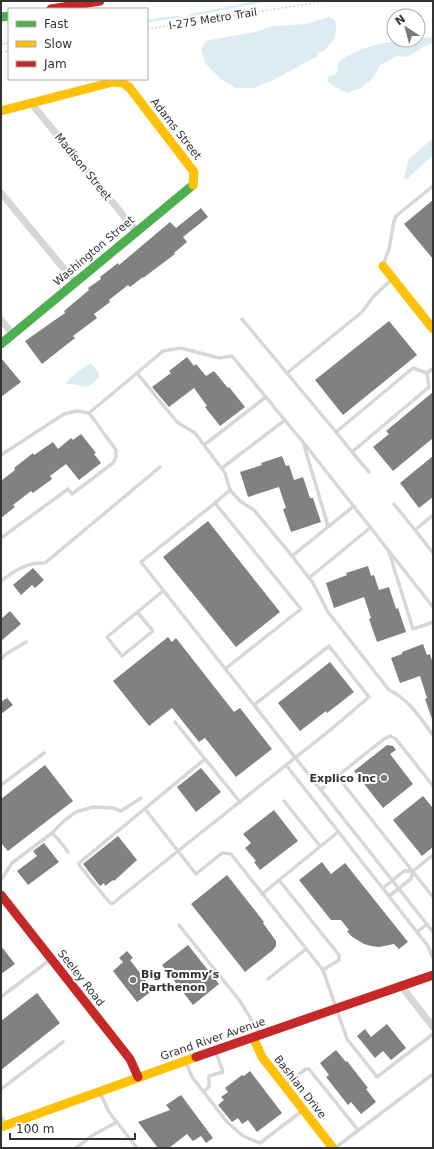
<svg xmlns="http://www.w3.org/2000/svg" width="434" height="1149" viewBox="0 0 434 1149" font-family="'DejaVu Sans',sans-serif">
	<rect width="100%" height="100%" fill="#fff"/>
	<g fill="#ddebf3">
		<polygon points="329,17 335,20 336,28 335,38 324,51 318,53 318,56 273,80 254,88 236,88 221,79 206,64 201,50 206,41 215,39 256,32 272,26 306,24"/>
		<path d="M433 37V43L425 46 407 57 397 56 380 65 373 78 361 88 347 93 335 87 327 81 329 76 334 75 337 72 338 63C364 41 402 41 433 37Z"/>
		<polygon points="433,138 433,155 407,179 404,178 409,159"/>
		<path d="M91 363 99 373V377C84 394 83 383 65 384L77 372Z"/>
	</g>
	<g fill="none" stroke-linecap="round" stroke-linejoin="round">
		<g stroke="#ddebf3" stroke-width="2.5">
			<polyline points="147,21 177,17 186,19 192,15 262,1"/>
			<polyline points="1,44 9,43"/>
		</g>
	</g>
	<g fill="#818181">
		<polygon points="433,200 433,259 404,224"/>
		<polygon points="201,208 208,217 183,237 187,242 174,253 175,254 143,278 143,277 130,287 128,285 109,300 110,302 94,314 97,318 73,336 75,338 42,364 25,341 65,313 64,311 89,290 88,288 101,279 100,277 118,263 119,265 170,222 176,228"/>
		<polygon points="389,321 417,355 343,415 315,380"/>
		<polygon points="187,357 194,366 196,364 206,376 214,371 228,388 229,387 245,407 220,426 205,407 207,406 194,388 169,407 152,387 171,373 169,371"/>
		<polygon points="1,358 21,382 1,397"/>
		<polygon points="433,392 433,438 393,471 373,447 389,434 386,431"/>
		<polygon points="81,434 96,453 94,454 101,463 79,480 66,464 50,476 52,479 33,493 31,491 13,505 15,507 1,518 1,481 15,470 14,468 33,453 34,455 53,442 58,449 71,438 73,440"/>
		<polygon points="282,456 286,466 289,465 294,480 303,477 310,498 313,498 321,522 291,532 283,509 286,508 279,487 248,497 240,472 262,465 261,463"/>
		<polygon points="433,456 433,497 419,508 400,483"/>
		<polygon points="208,521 280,612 236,647 163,557"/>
		<polygon points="368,566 371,576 374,575 379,590 389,587 396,609 398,608 406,632 377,642 369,619 371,618 364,597 334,608 326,583 347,575 346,573"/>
		<polygon points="33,568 44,580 35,588 32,585 21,595 13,585"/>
		<polygon points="10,611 21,624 1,641 1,619"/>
		<polygon points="168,637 172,642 176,638 234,712 240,708 272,749 236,777 205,738 199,742 172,708 149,726 113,681"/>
		<polygon points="423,644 427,655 430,654 433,664 433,719 432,719 425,699 427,698 420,676 400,683 391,658 402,654 402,652"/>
		<polygon points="330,662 354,692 327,713 326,711 300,731 278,703"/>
		<polygon points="7,698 13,705 1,714 1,702"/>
		<polygon points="387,745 393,746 396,750 390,754 413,784 383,808 354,771"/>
		<polygon points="45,765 73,801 8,851 1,843 1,799"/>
		<polygon points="201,768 221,792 196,812 177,787"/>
		<polygon points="423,796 433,808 433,847 422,856 393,820"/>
		<polygon points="274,810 298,841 260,870 254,862 256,861 245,848 251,843 243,834"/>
		<polygon points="118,836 137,860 114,881 113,880 105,886 104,883 100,886 83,864"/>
		<polygon points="44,843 59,862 28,885 17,871 37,856 33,851"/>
		<polygon points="322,862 331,874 345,863 408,942 399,949 394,944 379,947 371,946 364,944 351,936 347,931 349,930 341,920 331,920 299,880"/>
		<polygon points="227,875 264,922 263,923 276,941 276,946 273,950 245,972 191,904"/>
		<polygon points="188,945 219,984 193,1005 162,965"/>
		<polygon points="1,946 15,964 1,974"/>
		<polygon points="127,951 133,958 130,960 153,990 137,1002 113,971 123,962 119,958"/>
		<polygon points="37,993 60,1023 1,1070 1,1021"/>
		<polygon points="387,1024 406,1048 391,1060 383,1051 375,1058 357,1036 365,1029 371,1037"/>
		<polygon points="336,1050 346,1062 347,1061 368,1088 366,1089 376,1102 361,1114 351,1102 348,1105 326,1077 329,1075 320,1063"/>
		<polygon points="250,1071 282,1113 257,1132 248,1120 242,1124 238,1118 232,1122 218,1105 224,1100 221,1097 228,1092 225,1088 242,1075 244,1076"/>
		<polygon points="181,1095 213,1138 206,1143 201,1136 193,1141 187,1134 169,1148 158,1148 138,1122 170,1110 166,1105"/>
	</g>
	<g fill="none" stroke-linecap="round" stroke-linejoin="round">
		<g stroke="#d6d6d6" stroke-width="1.5" stroke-dasharray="2 2" stroke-linecap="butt">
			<polyline points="147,29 327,1"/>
			<polyline points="1,52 9,51"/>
		</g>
		<g stroke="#d7d7d7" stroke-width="3.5">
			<polyline points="383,265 389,249 394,221 396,216 433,186"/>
			<polyline points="242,319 336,432 413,368 427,373 433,368"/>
			<polyline points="287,373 362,312 373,297 392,279"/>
			<polyline points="336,432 352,452"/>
			<polyline points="204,445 266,397"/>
			<polyline points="304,445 328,526"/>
			<polyline points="1,455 64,414 77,411 89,413 137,373"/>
			<polyline points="222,468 285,420"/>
			<polyline points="369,472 352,452 429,387 427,373"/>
			<polyline points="215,503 230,490"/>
			<polyline points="394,504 415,530"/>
			<polyline points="433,515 415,530 433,553"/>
			<polyline points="1,538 68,489 72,494 113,463 116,457 116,450 89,413"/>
			<polyline points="389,552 413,629 433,622"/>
			<polyline points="292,556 354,506"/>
			<polyline points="309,578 371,527"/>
			<path d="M1 581C15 571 26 562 45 563L160 467"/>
			<path d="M433 607 303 442 232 356 219 358 181 348 163 351 137 373 177 422 195 433 225 473 230 490 240 501 254 510 292 556 313 583 328 612 389 690C410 700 419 717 433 735"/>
			<polyline points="137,612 153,631 122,656 107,637 163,591"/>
			<polyline points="1,659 6,654 26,642"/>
			<polyline points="225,669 301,609 215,503 141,562 433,932"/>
			<polyline points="254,705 329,646 369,697 329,731 178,851 196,874 222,853 231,854 323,970 347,1039 377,1077 433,1034"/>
			<polyline points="175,722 240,802"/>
			<polyline points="286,765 428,946 433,958"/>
			<polyline points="337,776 433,897"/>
			<polyline points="1,785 44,753"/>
			<polyline points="321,789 384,739 390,736 396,739 433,786"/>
			<polyline points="284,801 320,846"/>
			<polyline points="145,809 178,851 112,904 109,902 79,865 79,863 205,759"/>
			<polyline points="52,833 58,839 68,852"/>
			<polyline points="1,880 12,863 52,833 65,820 76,812 93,807 113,808 121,811 141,798"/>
			<polyline points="279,880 339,955 339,960 323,970"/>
			<polyline points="383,888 404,871 413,871 433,855"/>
			<polyline points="262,894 338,832"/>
			<polyline points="389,896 411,879 413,871"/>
			<polyline points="179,925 240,1001 260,1034"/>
			<polyline points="417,932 427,924"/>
			<polyline points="268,979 306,949"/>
			<polyline points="1,997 51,959"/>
			<polyline points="186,1062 192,1077 227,1122 243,1136 260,1143 302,1111"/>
			<polyline points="285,1085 306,1069 309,1069 358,1130"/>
			<polyline points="1,1089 63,1042"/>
			<polyline points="203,1092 209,1087 209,1076 223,1072 216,1052"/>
			<polyline points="100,1093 109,1112 137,1148"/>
			<polyline points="1,1116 5,1124"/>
			<polyline points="76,1148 93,1135 117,1122"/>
			<polyline points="335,1148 433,1074"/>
		</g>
		<g stroke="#d7d7d7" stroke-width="7">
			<polyline points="31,103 136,231"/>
			<polyline points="1,193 75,282"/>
			<polyline points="1,320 13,334"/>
			<polyline points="402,987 433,1027"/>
		</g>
		<g stroke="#4caf50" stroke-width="9">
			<polyline points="1,17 9,16"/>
			<polyline points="1,344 193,185"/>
		</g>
		<g stroke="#ffc107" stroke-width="9">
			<polyline points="1,111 113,82 123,83 129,87 194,172 193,185"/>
			<polyline points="383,266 433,329"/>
			<polyline points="253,1037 262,1057 333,1148"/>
			<polyline points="1,1127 196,1057"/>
		</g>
		<g stroke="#c62828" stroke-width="9">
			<polyline points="51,9 100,1"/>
			<polyline points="1,895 130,1059 138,1077"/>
			<polyline points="196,1057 433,975"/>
		</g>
	</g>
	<g fill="#7a7a7a" stroke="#fff" stroke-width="1.5">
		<circle cx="384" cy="778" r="4"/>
		<circle cx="133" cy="980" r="4"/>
	</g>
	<g text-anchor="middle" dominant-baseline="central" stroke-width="4" stroke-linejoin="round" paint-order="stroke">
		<g font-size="11" fill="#333" stroke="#fff">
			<text transform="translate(213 19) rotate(-9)">I-275 Metro Trail</text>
			<text transform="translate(176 129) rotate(52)">Adams Street</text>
			<text transform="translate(83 167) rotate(51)">Madison Street</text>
			<text transform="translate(94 251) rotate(-40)">Washington Street</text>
			<text transform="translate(81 978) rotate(52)">Seeley Road</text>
			<text transform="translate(213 1039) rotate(-19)">Grand River Avenue</text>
			<text transform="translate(300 1087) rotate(52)">Bashian Drive</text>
		</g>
		<g font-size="11" font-weight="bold" fill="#333" stroke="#fff" text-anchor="end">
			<text x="376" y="778">Explico Inc</text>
			<text x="141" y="974" text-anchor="start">Big Tommy’s<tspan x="141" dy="13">Parthenon</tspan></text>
		</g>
	</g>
	<rect width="434" height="1149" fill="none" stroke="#333333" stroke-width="4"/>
	<rect x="8" y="8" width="140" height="72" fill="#ffffff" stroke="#adadad"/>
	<rect x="16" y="21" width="20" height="6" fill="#4caf50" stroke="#adadad"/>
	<text x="44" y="28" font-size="12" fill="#333333">Fast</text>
	<rect x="16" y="41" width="20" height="6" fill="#ffc107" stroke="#adadad"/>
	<text x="44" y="48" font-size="12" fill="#333333">Slow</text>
	<rect x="16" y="61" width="20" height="6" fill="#c62828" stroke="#adadad"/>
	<text x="44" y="68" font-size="12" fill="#333333">Jam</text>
	<g transform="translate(406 28) rotate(324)"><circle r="19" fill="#ffffff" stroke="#adadad"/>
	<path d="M0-3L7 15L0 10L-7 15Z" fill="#7a7a7a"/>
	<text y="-6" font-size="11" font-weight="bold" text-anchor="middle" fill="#333333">N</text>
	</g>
	<path d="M10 1133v6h125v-6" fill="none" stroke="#333333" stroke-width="2"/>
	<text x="16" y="1133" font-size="12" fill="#333333" stroke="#ffffff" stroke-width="3" paint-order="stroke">100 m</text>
</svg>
